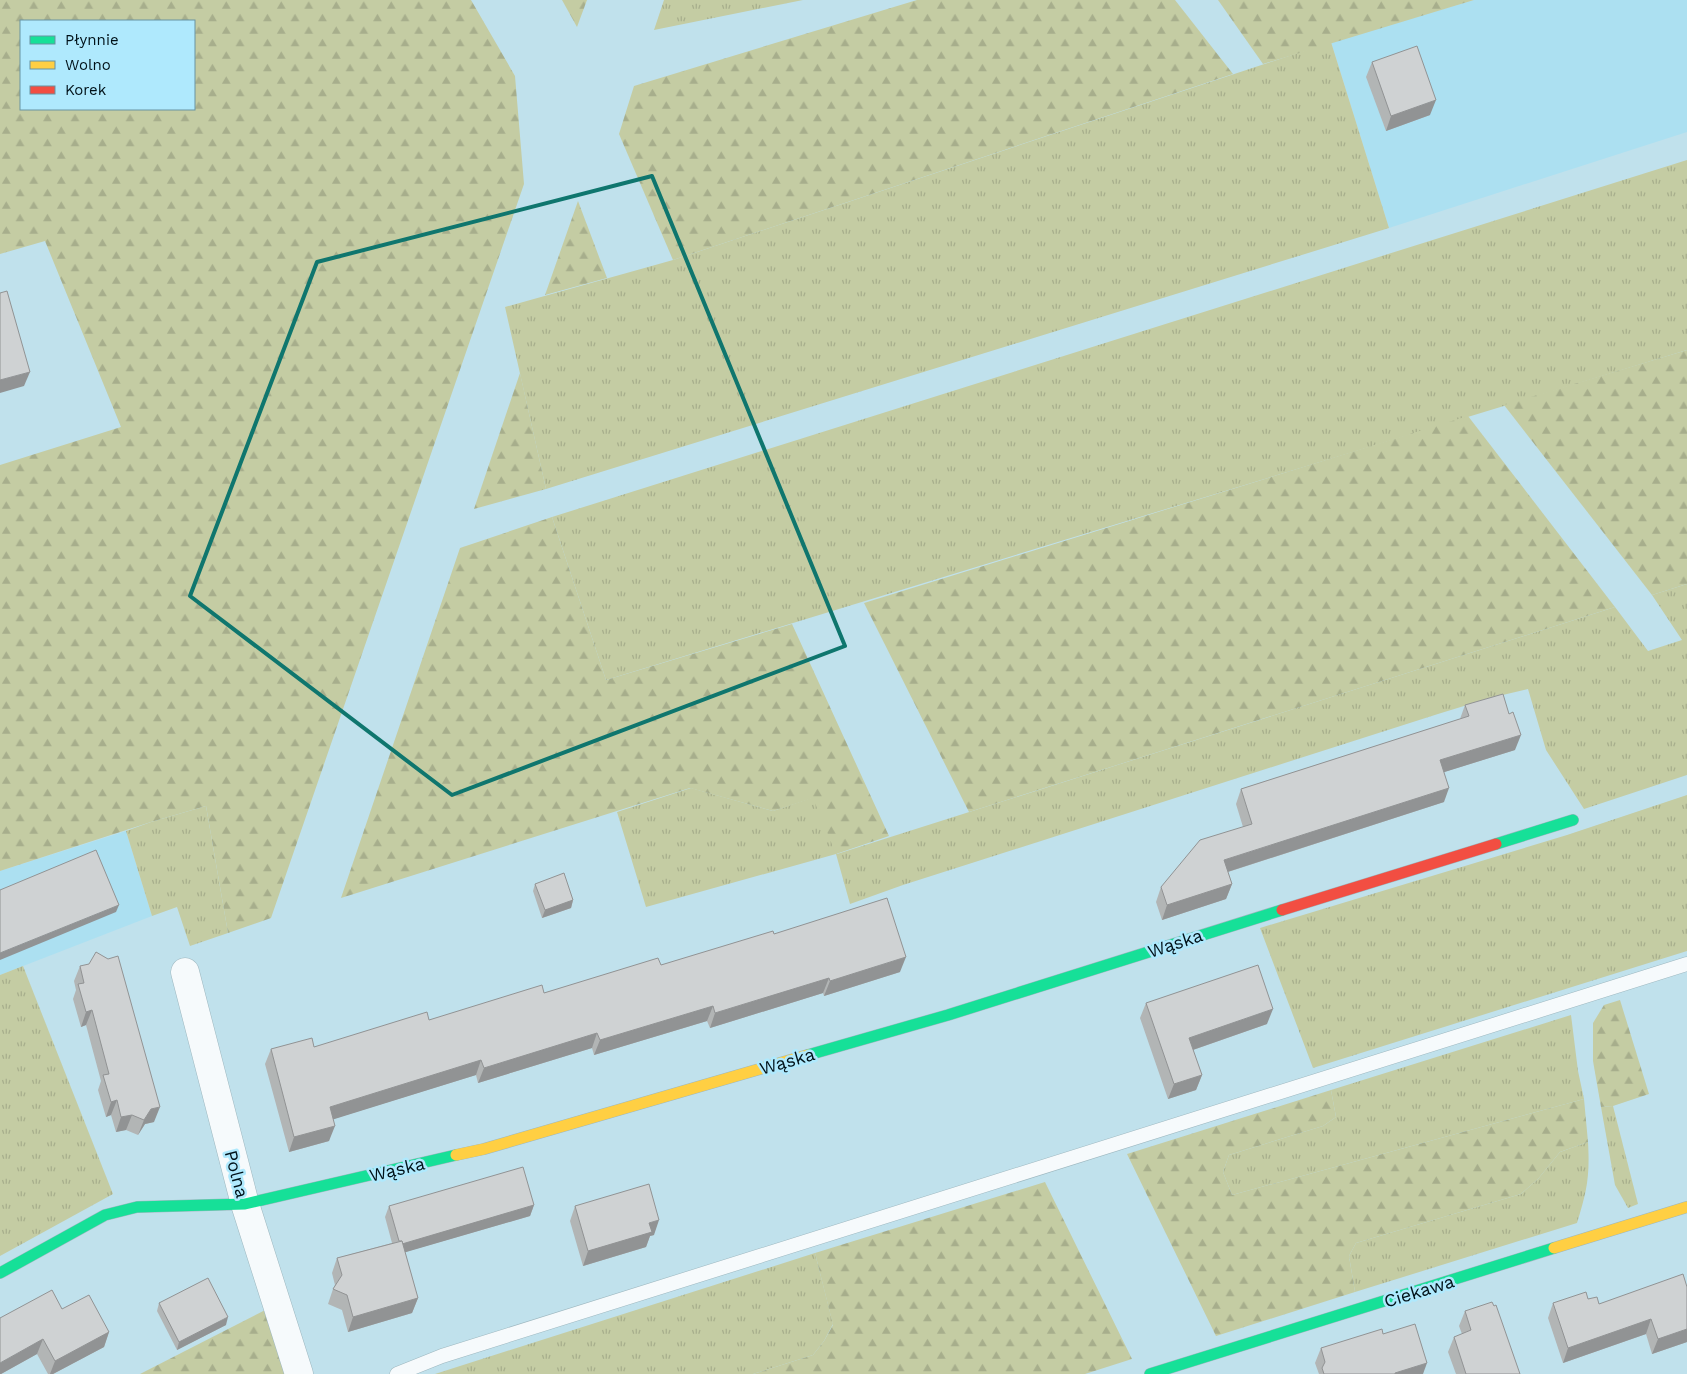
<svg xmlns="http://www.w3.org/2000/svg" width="1687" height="1374" viewBox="0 0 1687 1374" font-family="'Work Sans',sans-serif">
	<defs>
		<pattern id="grass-tufts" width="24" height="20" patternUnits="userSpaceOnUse" patternTransform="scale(1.25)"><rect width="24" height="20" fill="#c4cca3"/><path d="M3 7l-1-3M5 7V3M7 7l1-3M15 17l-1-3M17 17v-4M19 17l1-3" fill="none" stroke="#a7ae8c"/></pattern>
		<pattern id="forest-firs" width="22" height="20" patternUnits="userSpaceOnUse" patternTransform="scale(1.25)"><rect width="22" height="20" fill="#c4cca3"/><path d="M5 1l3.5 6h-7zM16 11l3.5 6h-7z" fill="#a7ae8c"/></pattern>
	</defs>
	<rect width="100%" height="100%" fill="#c0e1ec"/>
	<g fill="#ace0f1">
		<polygon points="1474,0 1687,0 1687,132 1389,228 1331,42"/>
		<polygon points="126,831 152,916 0,975 0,871"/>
	</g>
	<g fill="url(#grass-tufts)">
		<polygon points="664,0 803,0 654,30"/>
		<polygon points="1331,42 1389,228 546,489 505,307 673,260"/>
		<polygon points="1687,160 1687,350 606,680 552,517"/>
		<polygon points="1687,584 1687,775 1584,809 1546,750 1528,689 1490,698 1438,714 903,885 850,904 836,854 646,907 617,812 691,788 773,811 814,797 837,854 1615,607 1648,651 1682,640 1652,595"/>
		<polygon points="1687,795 1687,951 1313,1068 1260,928 1567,835"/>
		<polygon points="206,806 228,933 190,946 177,907 152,916 126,831 151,822"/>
		<polygon points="23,966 113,1194 0,1256 0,975"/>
		<polygon points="1571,1015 1578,1071 1584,1099 1232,1195 1223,1172 1229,1155 1323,1126 1336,1117 1331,1090"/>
		<polygon points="1613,1106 1638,1204 1628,1208 1615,1185 1601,1107"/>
		<path d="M1588 1142C1590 1176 1587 1191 1577 1223L1355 1292 1349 1256 1356 1243 1521 1194 1538 1179 1560 1152Z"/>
		<polygon points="815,1253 833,1324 824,1341 813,1355 753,1374 435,1374"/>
	</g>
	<g fill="url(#forest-firs)" fill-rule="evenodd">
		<path d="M0 0H471L515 76 524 184 271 918 228 933 206 806 151 822 0 871V465L121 427 45 241 0 254ZM21 21H194V109H21Z"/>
		<polygon points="562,0 587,0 577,27"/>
		<polygon points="917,0 1175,0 1233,74 673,260 619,134 634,86"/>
		<polygon points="1218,0 1474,0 1263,64"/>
		<polygon points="578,201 607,278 545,295"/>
		<polygon points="1687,350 1687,584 1652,595 1504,405"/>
		<polygon points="520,373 546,489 474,509"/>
		<polygon points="1468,416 1615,607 969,812 864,603"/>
		<polygon points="552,517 606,680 792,624 889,836 836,854 813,798 773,811 690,788 341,898 460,548"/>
		<polygon points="1620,1000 1649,1094 1613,1106 1601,1107 1593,1061 1593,1023 1604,1005"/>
		<polygon points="1331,1090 1336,1117 1323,1126 1229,1155 1223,1172 1232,1195 1584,1099 1588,1142 1560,1152 1538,1179 1521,1194 1356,1243 1349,1256 1355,1292 1216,1336 1127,1154"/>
		<polygon points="1045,1182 1132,1359 1085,1374 753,1374 813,1355 824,1341 833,1325 815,1253"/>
		<polygon points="271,1307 292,1374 140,1374"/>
	</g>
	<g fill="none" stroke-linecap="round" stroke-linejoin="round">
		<defs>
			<polyline id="lane" points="397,1374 442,1356 1687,964"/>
			<polyline id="street" points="185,972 245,1204 299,1374"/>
			<g id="fast">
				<polyline points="1496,844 1573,820"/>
				<polyline points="808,1055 948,1015 1282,910"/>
				<polyline points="0,1273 105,1215 137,1207 245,1204 456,1155"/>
				<polyline points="1150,1374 1554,1248"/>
			</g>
			<g id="slow">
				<polyline points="456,1155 484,1149 808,1055"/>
				<polyline points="1554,1248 1687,1207"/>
			</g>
			<polyline id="jam" points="1282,910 1496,844"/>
		</defs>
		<use href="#lane" stroke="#9db7bf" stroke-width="15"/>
		<use href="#street" stroke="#9db7bf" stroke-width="29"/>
		<use href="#fast" stroke="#9db7bf" stroke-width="12"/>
		<use href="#slow" stroke="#9db7bf" stroke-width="12"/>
		<use href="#jam" stroke="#9db7bf" stroke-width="12"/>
		<use href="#lane" stroke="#f6fafc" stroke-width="14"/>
		<use href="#street" stroke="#f6fafc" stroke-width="28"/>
		<use href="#fast" stroke="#16e098" stroke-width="11"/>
		<use href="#slow" stroke="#ffcf43" stroke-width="11"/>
		<use href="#jam" stroke="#f24e42" stroke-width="11"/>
	</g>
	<g fill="#b2b5b5">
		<polygon points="1372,62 1430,115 1386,131 1366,77"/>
		<polygon points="1465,705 1515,750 1444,772 1444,802 1228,872 1232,884 1226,899 1162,920 1156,902 1161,887 1243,827 1236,804 1241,789 1460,719"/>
		<polygon points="535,884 573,900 571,908 542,918 533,891"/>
		<polygon points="774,934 900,972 824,996 823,993 710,1028 707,1021 594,1055 592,1048 478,1083 476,1075 333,1119 329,1141 289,1152 265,1064 271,1049 314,1047 429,1020 661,965"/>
		<polygon points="80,966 154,1122 145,1124 138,1135 126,1130 116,1132 111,1115 106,1117 98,1090 101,1081 86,1025 81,1027 73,999 76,990 74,981"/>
		<polygon points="1146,1003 1267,1024 1193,1050 1202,1075 1196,1090 1168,1099 1140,1018"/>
		<polygon points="534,1205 530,1216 405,1252 418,1298 412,1313 348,1332 342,1310 328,1304 333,1289 335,1285 332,1273 337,1258 392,1243 385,1217 389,1206"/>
		<polygon points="575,1206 654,1235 650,1236 646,1247 583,1266 570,1221"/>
		<polygon points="1687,1287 1687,1342 1652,1354 1646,1334 1563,1363 1548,1318 1553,1303 1588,1299 1599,1304"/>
		<polygon points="159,1303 226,1325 177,1350 157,1311"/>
		<polygon points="62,1309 109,1332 104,1347 53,1374 48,1374 37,1354 1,1374 0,1374"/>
		<polygon points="1465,1311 1520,1374 1456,1374 1448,1352 1454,1337 1462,1334 1459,1326"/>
		<polygon points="1383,1334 1423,1374 1319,1374 1315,1363 1321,1348"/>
	</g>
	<g fill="#919394">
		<polygon points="1436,100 1430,115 1386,131 1391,116"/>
		<polygon points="30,372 24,386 0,393 0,380"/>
		<polygon points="1521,735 1515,750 1435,775 1440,760"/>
		<polygon points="1449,788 1444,802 1218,875 1224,860"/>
		<polygon points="1232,884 1226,899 1162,920 1167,905"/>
		<polygon points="573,900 571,908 542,918 545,910"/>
		<polygon points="119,905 116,912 0,960 0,953"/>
		<polygon points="906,957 900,972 824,996 830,981"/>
		<polygon points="829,978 823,993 710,1028 715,1013"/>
		<polygon points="713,1006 707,1021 594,1055 600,1040"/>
		<polygon points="1273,1009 1267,1024 1184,1053 1189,1038"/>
		<polygon points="92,1010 86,1025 81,1027 86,1012"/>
		<polygon points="597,1033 592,1048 478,1083 484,1068"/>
		<polygon points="481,1060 476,1075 325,1122 330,1107"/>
		<polygon points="1202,1075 1196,1090 1168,1099 1174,1084"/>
		<polygon points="117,1100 111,1115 106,1117 111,1102"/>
		<polygon points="160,1107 154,1122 145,1124 138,1135 144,1120 151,1109"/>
		<polygon points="132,1115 126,1130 116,1132 121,1117"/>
		<polygon points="335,1126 329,1141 289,1152 294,1137"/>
		<polygon points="534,1205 530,1216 396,1255 400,1244"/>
		<polygon points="659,1220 654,1235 650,1236 646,1247 583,1266 588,1251 649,1223"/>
		<polygon points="418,1298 412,1313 348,1332 353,1317"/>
		<polygon points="228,1317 226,1325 177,1350 179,1342"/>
		<polygon points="1651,1319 1646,1334 1563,1363 1568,1348"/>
		<polygon points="1687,1329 1687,1342 1652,1354 1658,1339"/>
		<polygon points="109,1332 104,1347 53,1374 50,1374 55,1361"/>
		<polygon points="43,1339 37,1354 1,1374 0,1374 0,1363"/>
		<polygon points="1427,1363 1423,1374 1395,1374 1395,1373"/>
	</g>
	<g fill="#cfd2d3" stroke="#919394">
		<polygon points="1417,46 1436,100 1391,116 1372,62"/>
		<polygon points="7,291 30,372 0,380 0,293"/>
		<polygon points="1503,694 1509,714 1513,712 1521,735 1440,760 1449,788 1224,860 1232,884 1167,905 1161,887 1200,840 1252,824 1241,789 1469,716 1465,705"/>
		<polygon points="96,850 119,905 0,953 0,890"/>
		<polygon points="564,873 573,900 545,910 535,884"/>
		<polygon points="887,898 906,957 830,981 829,978 715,1013 713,1006 600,1040 597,1033 484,1068 481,1060 330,1107 335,1126 294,1137 271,1049 312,1038 314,1047 427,1012 429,1020 542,985 544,993 658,958 661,965 773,931 774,934"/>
		<polygon points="96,952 108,959 118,956 160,1107 151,1109 144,1120 132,1115 121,1117 117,1100 111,1102 103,1075 109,1074 92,1010 86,1012 78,984 84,983 80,966 89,964"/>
		<polygon points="1258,965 1273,1009 1189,1038 1202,1075 1174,1084 1146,1003"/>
		<polygon points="523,1167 534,1205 402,1244 402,1241 399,1241 389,1206"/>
		<polygon points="649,1184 659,1220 649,1223 652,1232 588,1251 575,1206"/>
		<polygon points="402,1241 418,1298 353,1317 347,1295 333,1289 342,1275 337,1258"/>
		<polygon points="1683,1274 1687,1287 1687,1329 1658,1339 1651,1319 1568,1348 1553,1303 1586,1292 1588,1299 1597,1297 1599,1304"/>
		<polygon points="208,1278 228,1317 179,1342 159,1303"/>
		<polygon points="52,1290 62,1309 89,1295 109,1332 55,1361 43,1339 0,1363 0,1318"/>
		<polygon points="1492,1302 1494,1306 1496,1305 1520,1374 1466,1374 1454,1337 1471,1330 1465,1311"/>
		<polygon points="1415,1324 1427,1363 1395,1373 1395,1374 1324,1374 1322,1368 1325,1362 1321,1348 1382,1329 1383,1334"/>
	</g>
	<path fill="none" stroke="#0f766e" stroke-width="4" stroke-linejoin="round" d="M652 176 845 646 452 795 190 596 317 262Z"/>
	<g text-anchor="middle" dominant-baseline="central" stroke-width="5" stroke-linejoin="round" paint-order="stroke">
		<g font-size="18" fill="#001118" stroke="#afe9fd">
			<text transform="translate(1175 943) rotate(-18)">Wąska</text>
			<text transform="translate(787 1061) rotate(-16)">Wąska</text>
			<text transform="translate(397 1169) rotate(-13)">Wąska</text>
			<text transform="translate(237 1174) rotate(75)">Polna</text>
			<text transform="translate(1419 1291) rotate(-17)">Ciekawa</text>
		</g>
	</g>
	<rect x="20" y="20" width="175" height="90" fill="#afe9fd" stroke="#6993a1"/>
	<rect x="30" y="36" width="25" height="8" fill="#16e098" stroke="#6993a1"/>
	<text x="65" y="45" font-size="15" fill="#001118">Płynnie</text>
	<rect x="30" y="61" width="25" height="8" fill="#ffcf43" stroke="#6993a1"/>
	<text x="65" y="70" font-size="15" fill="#001118">Wolno</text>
	<rect x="30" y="86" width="25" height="8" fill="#f24e42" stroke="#6993a1"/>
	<text x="65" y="95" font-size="15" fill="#001118">Korek</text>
</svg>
